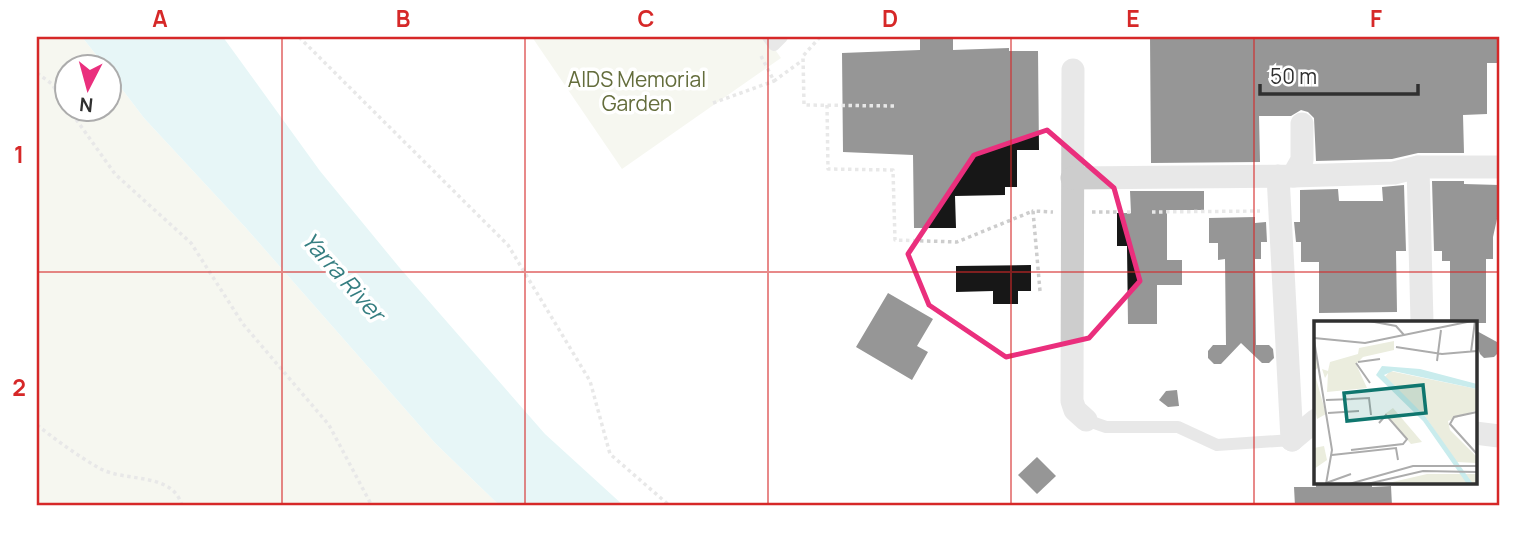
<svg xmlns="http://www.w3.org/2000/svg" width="1536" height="543" viewBox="0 0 1536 543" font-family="Manrope,sans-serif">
	<rect width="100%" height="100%" fill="#fff"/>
	<g fill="#ebedde">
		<polygon points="37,37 82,37 105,66 66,66 66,108 108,108 109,72 144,118 246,228 435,443 500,506 37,506"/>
		<polygon points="532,37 766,37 781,58 622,169"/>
	</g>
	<polygon fill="#c9eced" points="82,37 223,37 320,171 399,267 545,434 624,506 500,506 435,443 246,228 144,118 109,72 108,66 105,66"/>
	<g fill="#171717">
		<polygon points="920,37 953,37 953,50 1009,48 1009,51 1038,51 1039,150 1017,150 1017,187 1005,187 1005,195 955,196 956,228 914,228 913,155 843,152 842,53 920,50"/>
		<polygon points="1150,37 1499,37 1499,63 1487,63 1487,114 1463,115 1464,153 1418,153 1392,159 1316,161 1314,118 1308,112 1301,110 1291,116 1259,116 1260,162 1151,163"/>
		<polygon points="1432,181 1464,181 1464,184 1499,185 1499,210 1493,237 1493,259 1486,259 1486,323 1450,323 1450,261 1442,261 1442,251 1434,251"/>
		<polygon points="1404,185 1406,251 1396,251 1397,312 1319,313 1319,262 1301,262 1301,242 1296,242 1294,222 1300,222 1300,190 1338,189 1339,201 1383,201 1382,187"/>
		<polygon points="1130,191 1204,191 1204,210 1167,210 1167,260 1182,260 1182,285 1157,285 1157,324 1128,324 1127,246 1117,246 1117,213 1131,213"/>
		<polygon points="1255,217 1255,223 1266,222 1267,242 1261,242 1261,259 1255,259 1256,345 1269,345 1273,349 1274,358 1269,363 1262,363 1241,343 1221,364 1214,364 1208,358 1208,351 1213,345 1226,345 1225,259 1218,260 1218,243 1209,243 1209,218"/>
		<polygon points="1031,265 1031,291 1018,291 1018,304 993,304 993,291 956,292 956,266"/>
		<polygon points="888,293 933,319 917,346 928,352 912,380 856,347"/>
		<polygon points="1475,330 1497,342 1499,352 1494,357 1484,358 1480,354 1475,341"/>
		<polygon points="1177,390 1179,406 1168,407 1159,400 1166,391"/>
		<polygon points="1037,457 1056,476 1037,494 1018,475"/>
		<polygon points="1316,482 1372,482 1372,487 1391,486 1392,506 1295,506 1294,487 1316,487"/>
	</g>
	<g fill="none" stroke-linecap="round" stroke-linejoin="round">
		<g stroke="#cdcdcd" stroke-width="3.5" stroke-dasharray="3.5 3.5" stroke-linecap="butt">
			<polyline points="299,37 508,245 590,381 610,454 670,506"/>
			<polyline points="820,37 803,56 804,105 896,106"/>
			<polyline points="761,56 774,81 803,60"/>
			<polyline points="37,73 52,84 66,106"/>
			<polyline points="713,103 774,81"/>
			<polyline points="827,105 828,169 893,170 895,240 957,242 1033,211"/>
			<polyline points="68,108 115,174 191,243 243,324 329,425 372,506"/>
			<polyline points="1092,212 1131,212"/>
			<polyline points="1152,212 1260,211"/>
			<polyline points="1498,216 1499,217"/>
			<polyline points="1040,291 1033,211 1053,212"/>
			<path d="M37 425C56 440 78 456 99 468 125 483 173 471 182 506"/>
		</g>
		<g stroke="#cdcdcd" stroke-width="12">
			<polyline points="768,37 774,45 782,37"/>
			<polyline points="1086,420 1106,427 1178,427 1217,445 1292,440"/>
		</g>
		<g stroke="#cdcdcd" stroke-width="23">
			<polyline points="1073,70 1072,401 1075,410 1086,420"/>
			<polyline points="1418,167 1422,322"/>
			<polyline points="1278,176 1292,440"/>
			<polyline points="1293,176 1394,173 1418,167 1499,167"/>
			<polyline points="1072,178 1293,176 1302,160 1302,124"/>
			<polyline points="1475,433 1499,436"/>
			<polyline points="1292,440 1316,420"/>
		</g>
	</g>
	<path d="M0 0H1536V543H0ZM1047 130 1114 188 1140 281 1089 338 1006 357 929 305 908 254 974 155Z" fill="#fff" fill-opacity=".55" fill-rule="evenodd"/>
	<path fill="none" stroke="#ea2f7d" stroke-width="5" stroke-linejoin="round" d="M1047 130 1114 188 1140 281 1089 338 1006 357 929 305 908 254 974 155Z"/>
	<path fill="none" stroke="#d62828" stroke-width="2" stroke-opacity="0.55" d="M282 37V506M525 37V506M768 37V506M1011 37V506M1254 37V506M37 272H1499"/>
	<g text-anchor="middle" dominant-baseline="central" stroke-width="7" stroke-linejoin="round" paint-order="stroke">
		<g font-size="21" fill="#646d3c" stroke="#fff">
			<text x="637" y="79">AIDS Memorial<tspan x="637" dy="24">Garden</tspan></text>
		</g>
		<g font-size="23" font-style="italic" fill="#357e81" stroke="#fff">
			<text transform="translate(344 276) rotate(48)">Yarra River</text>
		</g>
	</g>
	<g transform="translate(1314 321)">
		<rect width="163" height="163" fill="#fff"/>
		<path d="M80 20V29L49 36 42 43 53 67 13 71 14 52 11 57 8 48 14 50 16 41 44 33 45 27ZM0 26 5 46 0 50 12 93 3 98 0 82ZM76 50 163 68V89L134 100 136 109 162 135 163 142 142 141 111 95 70 57ZM79 87 108 121 97 123 71 93ZM10 125 13 139 0 148V127ZM113 153H163V163H70Z" fill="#ebedde"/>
		<path d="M68 45 106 48 163 63V68L79 50 70 54 111 95 159 163H153L109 100 62 54Z" fill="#c9eced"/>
		<path fill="none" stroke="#acacac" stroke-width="2" d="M55 0 82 5 90 14M0 17 51 22 158 0M0 19 18 129 12 163M82 26 128 33 163 30M157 31 161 0M123 40 127 9M44 41 66 38M42 42 56 62M37 78 55 77 57 94M12 79 40 78M163 91 140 96 136 103 163 133M14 92 45 90M37 129 89 123 93 118 72 94 65 102M18 134 82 127 84 139M12 162 37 153M35 163 99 145H163M53 163 109 150 163 151"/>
		<path fill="#0f766e" fill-opacity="0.15" stroke="#0f766e" stroke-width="3.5" d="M109 64 112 92 33 100 30 72Z"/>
		<rect width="163" height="163" fill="none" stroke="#303030" stroke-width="3.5"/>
	</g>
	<rect width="1536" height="543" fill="none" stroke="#ffffff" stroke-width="77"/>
	<g transform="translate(88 88) rotate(186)"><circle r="33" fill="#ffffff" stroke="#acacac" stroke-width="2"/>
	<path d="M0-5L12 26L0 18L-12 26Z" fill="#ea2f7d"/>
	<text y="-10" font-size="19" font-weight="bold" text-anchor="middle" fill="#303030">N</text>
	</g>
	<path d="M1260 84v10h158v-10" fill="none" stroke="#303030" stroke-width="3.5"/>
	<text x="1270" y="84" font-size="21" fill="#303030" stroke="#ffffff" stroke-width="5" paint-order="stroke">50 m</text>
	<rect x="38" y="38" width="1460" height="466" fill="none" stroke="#d62828" stroke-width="2.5"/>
	<g font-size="23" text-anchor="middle" font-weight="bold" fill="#d62828">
		<text x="160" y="27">A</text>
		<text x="403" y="27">B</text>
		<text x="646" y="27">C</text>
		<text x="890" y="27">D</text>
		<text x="1133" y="27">E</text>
		<text x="1376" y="27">F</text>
		<text x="19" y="163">1</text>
		<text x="19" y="396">2</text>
	</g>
</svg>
